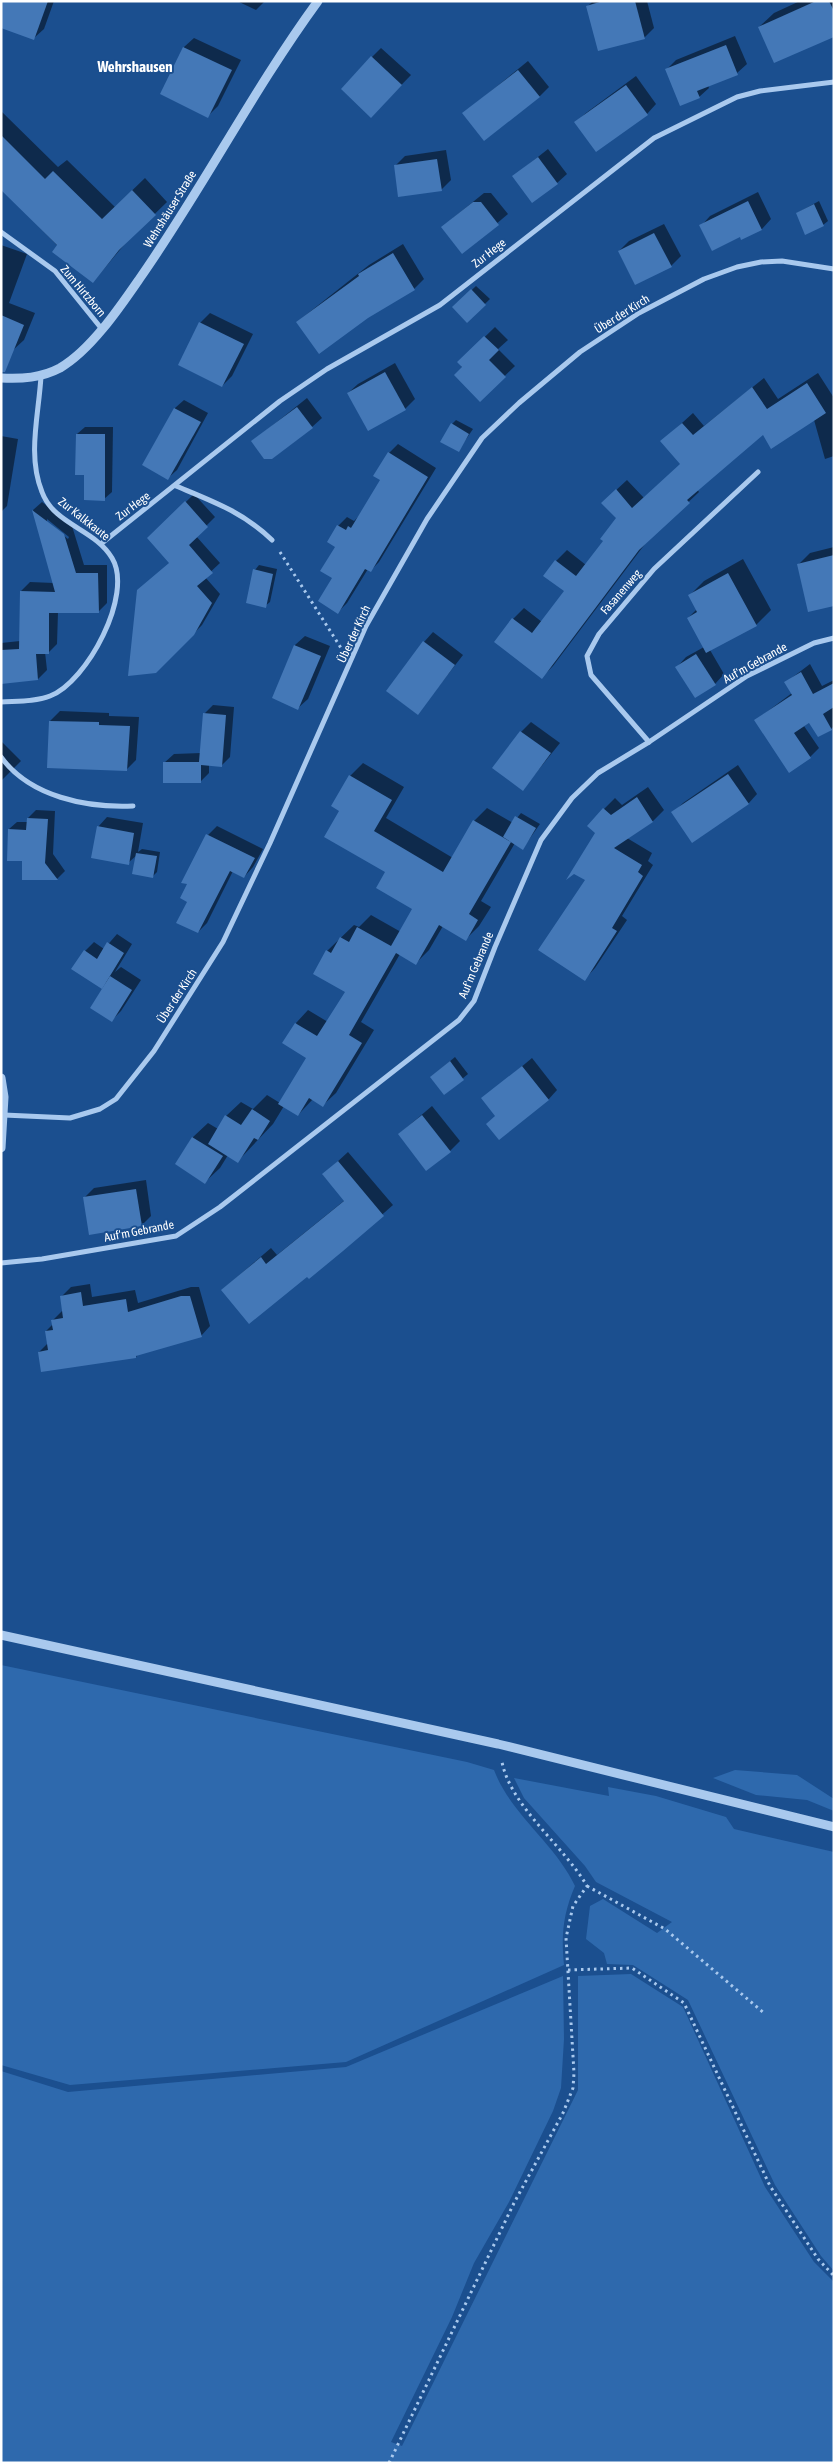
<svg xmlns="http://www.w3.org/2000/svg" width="835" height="2464" viewBox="0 0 835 2464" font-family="'Asap Condensed',sans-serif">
	<rect width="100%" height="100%" fill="#1b4f8f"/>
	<g fill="#2e69ad">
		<path d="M1 1665 467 1762 494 1770C511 1815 555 1843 575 1886 563 1914 561 1935 564 1965L346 2062 70 2085 1 2065Z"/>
		<polygon points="735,1770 797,1775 834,1799 834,1811 807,1800 756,1795 713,1778"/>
		<polygon points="514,1778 609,1796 608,1787 656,1796 726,1817 734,1829 834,1852 834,2271 821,2256 775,2185 688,2000 633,1965 607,1964 604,1953 586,1939 590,1906 603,1899 657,1933 672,1922 596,1882 585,1866 524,1798"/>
		<polygon points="631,1974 683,2007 765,2187 814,2262 834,2282 834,2463 1,2463 1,2071 68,2092 346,2067 563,1976 564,2039 561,2088 553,2111 509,2202 474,2263 452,2317 391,2442 402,2446 578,2090 578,1976"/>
	</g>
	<g fill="#0007" fill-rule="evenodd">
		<polygon points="1,1 54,1 44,29 34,38"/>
		<polygon points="237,1 265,1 256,10"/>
		<polygon points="593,1 647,1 654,28 644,38 588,6"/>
		<polygon points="800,1 834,1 834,35 759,27 774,13"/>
		<polygon points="735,36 747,64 737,73 708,85 709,88 699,97 667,69 676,60"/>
		<polygon points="194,38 241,60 218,106 208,116 162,94 184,47"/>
		<polygon points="381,48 411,75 381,106 372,57"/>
		<polygon points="528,61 549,87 539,97 464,113"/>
		<polygon points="636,76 656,104 647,114 576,122 586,113"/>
		<polygon points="1,111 58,167 67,160 115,207 145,178 167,202 129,239 93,282 1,188"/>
		<polygon points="548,149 567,174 557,183 514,176"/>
		<polygon points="446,150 451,180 441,190 395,166 405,156"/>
		<polygon points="758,192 771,219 762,229 742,238 740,235 701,226 710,216"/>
		<polygon points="484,193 491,193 508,214 463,252 453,218"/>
		<polygon points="819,201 828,221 823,225 797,213"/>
		<polygon points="664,224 681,256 671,266 619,251 629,241"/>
		<polygon points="403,244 424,279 414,289 367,317 297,322 369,265"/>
		<polygon points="1,245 27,254 9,303 35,313 24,340 12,351 1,347"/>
		<polygon points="476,286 490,299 467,321 454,307"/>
		<polygon points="210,313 253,334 232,376 222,386 200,323"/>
		<polygon points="495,327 508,340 498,349 515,366 480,400 459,362"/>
		<polygon points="395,363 415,399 405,409 348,393 358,384"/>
		<polygon points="818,373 834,398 834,456 825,459 814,420 763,433 697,489 699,492 648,540 553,666 542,677 513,619 524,608 542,622 565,591 556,561 567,550 586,565 605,541 617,518 614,492 627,480 644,498 681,464 662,441 693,413 704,426 764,378 778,399"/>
		<polygon points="307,398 322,418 312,427 253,441"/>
		<polygon points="184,400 208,413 177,470 168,478 143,465 175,408"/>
		<polygon points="456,420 473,429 458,451 452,424"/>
		<polygon points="85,427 113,427 112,492 104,499 85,474 77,434"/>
		<polygon points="1,436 18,439 7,506 1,512"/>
		<polygon points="398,444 436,468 379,562 370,571 368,569 347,603 338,612 334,578 338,526 347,517 354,521 358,517 382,480 389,453"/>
		<polygon points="194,494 215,517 196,536 220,563 205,577 220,594 202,625 156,672 170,562 149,538"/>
		<path d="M42 502 72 526 84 565H107V603L98 612H58L57 644 49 652H45L47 670 38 679 1 682V643L20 641 21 591 30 582 54 583 33 510ZM47 519 69 537 68 539 47 523Z"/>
		<polygon points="834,547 834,605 798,565 810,553"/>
		<polygon points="743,559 771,610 756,625 710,650 724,674 715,684 677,667 686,657 704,647 688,618 697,609 689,596 704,581"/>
		<polygon points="259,565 277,569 270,602 265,606 255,570"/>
		<polygon points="433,632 463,655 418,713 424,642"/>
		<polygon points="305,636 330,646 308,699 298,708 273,698 295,645"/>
		<polygon points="810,664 822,686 834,680 834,726 831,729 810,722 804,726 819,748 810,757 756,720 792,693 785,683"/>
		<polygon points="213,705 234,707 230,757 221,766 209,765 209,773 200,782 164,763 174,754 201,753 204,714"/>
		<polygon points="60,711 109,713 109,716 139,717 136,760 127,769 50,721"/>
		<polygon points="531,722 560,743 523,789 521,732"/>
		<polygon points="1,741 21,761 1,781"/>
		<polygon points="363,763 404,787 386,818 453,858 474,821 487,808 513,823 521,813 540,824 523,848 515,843 481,901 491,907 479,926 466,939 443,926 429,950 416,963 400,954 361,1022 374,1030 336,1093 323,1105 313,1099 298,1115 284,1106 273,1124 238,1161 228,1155 220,1168 205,1182 176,1164 193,1137 208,1123 218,1129 226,1116 241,1102 253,1109 267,1095 280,1103 308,1057 296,1023 308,1010 328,1022 346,992 327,951 354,925 359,927 371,915 401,932 414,909 340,811 350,776"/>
		<polygon points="738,765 757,794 748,804 673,813 683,803"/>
		<polygon points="648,787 664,810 653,821 627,838 652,853 648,861 653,865 622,916 627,920 595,968 585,979 587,880 604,809 615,798 622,805"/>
		<polygon points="36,810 55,811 53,854 65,871 57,879 23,879 24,860 9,829 17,822 28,822 28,818"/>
		<polygon points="107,817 143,823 138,852 142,849 160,852 157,872 153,876 137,855 128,863 98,827"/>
		<polygon points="217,826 263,849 253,867 244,877 233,871 207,923 198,932 189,902 208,835"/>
		<polygon points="117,934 132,944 115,972 121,967 141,980 121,1011 112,1020 106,984 85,951 94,942 104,949"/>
		<polygon points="455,1057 468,1074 445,1093 431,1077"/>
		<polygon points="532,1058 557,1090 548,1100 496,1116 483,1099"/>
		<polygon points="432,1106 460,1141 450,1151 399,1134"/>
		<polygon points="348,1152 393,1205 342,1250 307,1275 222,1290 271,1248 277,1255 345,1200 323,1175"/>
		<polygon points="146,1180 151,1216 142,1225 84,1198 94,1188"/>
		<polygon points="90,1284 92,1297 135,1290 138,1303 191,1287 199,1287 210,1326 201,1336 138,1354 136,1357 39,1352 48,1343 46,1331 53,1324 53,1320 62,1311 62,1296 71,1287"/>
	</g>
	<g fill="#4478b7">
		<polygon points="1,1 48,1 34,40 1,28"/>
		<polygon points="603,1 635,1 645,39 598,51 586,6"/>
		<polygon points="816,1 829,1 834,11 834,37 774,63 758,27"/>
		<polygon points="726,45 738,75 697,91 700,98 680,106 665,69"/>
		<polygon points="183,47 232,70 208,118 160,94"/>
		<polygon points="371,56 402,85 371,118 341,89"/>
		<polygon points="518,70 540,97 484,141 462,113"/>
		<polygon points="626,85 648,115 596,152 574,122"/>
		<polygon points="1,135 45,179 53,171 102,219 132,190 156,215 119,250 93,283 52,252 57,245 1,190"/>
		<polygon points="538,157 558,184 532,203 512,176"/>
		<polygon points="437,159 442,191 398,197 394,165"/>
		<polygon points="748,201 762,230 741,240 740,237 712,251 699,225"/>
		<polygon points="473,202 481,202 499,225 462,254 441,227"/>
		<polygon points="814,204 824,226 805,235 796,213"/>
		<polygon points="654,233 672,267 635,285 618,251"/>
		<polygon points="393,253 415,290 368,318 319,354 296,322 359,276 358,274"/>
		<polygon points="471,289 486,305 467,323 452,307"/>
		<polygon points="1,315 24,325 5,372 1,372"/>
		<polygon points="199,322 244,344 222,387 178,365"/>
		<polygon points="484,336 499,350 489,360 506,377 480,402 454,375 462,367 457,362"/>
		<polygon points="385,372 406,410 368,431 347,393"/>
		<polygon points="807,383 826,413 771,449 763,435 687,500 690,503 639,550 542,679 494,642 512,618 532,633 564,591 543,576 555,560 576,576 603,541 600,539 616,518 601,503 616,489 632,508 680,464 660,441 682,423 693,435 752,387 767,409"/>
		<polygon points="297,407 313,428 272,459 264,459 251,441"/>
		<polygon points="174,408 201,422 168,480 142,465"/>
		<polygon points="451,423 469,434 459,452 440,442"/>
		<polygon points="76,434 105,434 105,501 84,500 84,475 75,475"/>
		<polygon points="388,452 428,477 371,572 365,569 338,614 318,601 332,578 320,571 335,547 327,542 337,525 346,530 348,526 351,528 380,480 373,476"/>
		<polygon points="185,501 208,527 189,545 213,573 197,586 212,603 194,635 156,673 128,676 137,590 169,563 147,538"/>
		<polygon points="32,510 64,534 76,573 98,573 99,613 49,613 49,654 36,654 38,680 1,684 1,650 19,649 20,591 55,592"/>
		<polygon points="834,555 834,606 808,612 797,564"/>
		<polygon points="253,569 273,574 266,608 246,603"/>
		<polygon points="728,573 757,626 706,653 687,618 697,612 688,595"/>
		<polygon points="423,641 455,665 418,715 386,691"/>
		<polygon points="294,645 321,656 298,710 272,698"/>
		<polygon points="696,654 716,685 695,698 675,667"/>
		<polygon points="801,672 813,694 834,683 834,707 823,714 832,730 818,737 809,723 794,733 811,758 789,773 754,720 792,695 784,682"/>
		<polygon points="203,713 226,715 222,767 201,765 201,783 163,783 163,762 199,762"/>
		<polygon points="49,721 99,722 99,725 130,726 127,771 47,768"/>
		<polygon points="520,731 551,753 523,791 492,768"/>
		<polygon points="728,774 749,804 692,843 671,812"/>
		<polygon points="349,775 392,800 374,831 443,872 473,820 511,842 469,914 478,920 466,941 439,925 416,965 396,953 349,1035 362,1043 323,1107 309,1098 298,1116 278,1104 306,1058 282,1043 295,1023 317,1036 345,992 313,974 326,950 331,953 340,937 349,942 357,927 391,946 412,909 376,888 385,872 324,837 339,811 331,806"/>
		<polygon points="637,797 653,822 614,848 642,865 638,872 643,876 612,928 617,931 585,981 538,950 585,880 574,874 566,880 595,833 587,826 603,808 611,815"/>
		<polygon points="515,816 536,828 523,850 503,837"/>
		<polygon points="27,818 48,819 45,863 58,880 22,880 22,861 7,861 8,829 26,830"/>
		<polygon points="97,826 134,833 129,865 91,858"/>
		<polygon points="206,834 255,858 244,878 230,871 198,933 176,923 187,902 180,898 187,884 181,883"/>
		<polygon points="136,853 157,856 153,878 132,874"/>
		<polygon points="107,942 124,953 102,989 71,969 84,950 97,959"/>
		<polygon points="110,976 132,990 112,1022 90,1008"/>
		<polygon points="450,1061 464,1080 444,1095 430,1077"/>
		<polygon points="522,1066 549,1100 499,1140 486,1124 495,1116 481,1098"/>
		<polygon points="252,1109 270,1121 258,1140 254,1138 238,1163 208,1144 225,1115 241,1125"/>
		<polygon points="422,1115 451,1152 426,1171 398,1134"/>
		<polygon points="192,1137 223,1156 205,1184 175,1164"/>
		<polygon points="338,1161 384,1216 343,1251 309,1279 307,1277 249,1324 221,1290 261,1257 266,1264 344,1201 322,1174"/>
		<polygon points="136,1189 142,1226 89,1235 83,1197"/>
		<polygon points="81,1292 83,1306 126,1299 128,1312 181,1296 190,1296 202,1337 136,1356 136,1358 41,1372 38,1352 48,1350 45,1331 53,1330 51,1320 63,1318 60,1296"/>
	</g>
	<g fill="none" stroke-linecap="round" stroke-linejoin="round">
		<g stroke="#a9c9ee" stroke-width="3" stroke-dasharray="2.5 4" stroke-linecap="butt">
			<polyline points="280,552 341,648"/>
			<polyline points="587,1886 665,1929 764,2013"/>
			<polyline points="568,1970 632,1968 684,2003 770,2186 818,2259 834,2276"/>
			<path d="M389 2463 514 2203 563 2113 573 2088 574 2073 566 1938 573 1906 587 1886C563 1845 511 1807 502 1762"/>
		</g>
		<g stroke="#a9c9ee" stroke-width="5">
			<polyline points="1,232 55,271 101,328"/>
			<path d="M176 486C212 501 243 512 272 540"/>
			<polyline points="102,543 280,401 327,369 440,305 654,138 737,97 760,91 834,82"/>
			<path d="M1 702C17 701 35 702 50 696 87 682 134 594 112 558 95 529 54 525 42 492 27 455 39 414 41 376"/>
			<polyline points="649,742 591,675 587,656 599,634 654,569 758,472"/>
			<path d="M1 757C30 797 87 808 133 806"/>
			<polyline points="4,1115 70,1118 100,1109 116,1099 154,1051 223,942 270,843 366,626 427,519 482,438 519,403 580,352 639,313 704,279 737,267 761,262 782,261 834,269"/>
			<polyline points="1,1263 42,1259 176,1236 220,1207 459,1020 474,1001 495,947 541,840 572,798 598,773 649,742 747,676 814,643 834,638"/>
		</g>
		<g stroke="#a9c9ee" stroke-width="9">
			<path d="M1 378C22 379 41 378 60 368 91 350 120 307 140 278 203 188 253 90 318 1"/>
			<polyline points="1,1078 4,1097 1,1148"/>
			<polyline points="1,1635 498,1744 834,1827"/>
		</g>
	</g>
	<g text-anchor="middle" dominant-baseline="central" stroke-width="4" stroke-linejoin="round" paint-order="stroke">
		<g font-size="12" fill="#fff" stroke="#1b4f8f">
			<text transform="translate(170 209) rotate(-58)">Wehrshäuser Straße</text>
			<text transform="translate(489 253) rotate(-38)">Zur Hege</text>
			<text transform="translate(83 291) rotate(50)">Zum Hirtzborn</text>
			<text transform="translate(622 314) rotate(-32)">Über der Kirch</text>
			<text transform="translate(133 506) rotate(-37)">Zur Hege</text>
			<text transform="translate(84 519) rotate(38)">Zur Kalkkaute</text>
			<text transform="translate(621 592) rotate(-49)">Fasanenweg</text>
			<text transform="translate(354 634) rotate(-65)">Über der Kirch</text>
			<text transform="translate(755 663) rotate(-29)">Auf'm Gebrande</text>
			<text transform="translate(476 965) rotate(-67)">Auf'm Gebrande</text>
			<text transform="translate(177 996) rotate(-57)">Über der Kirch</text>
			<text transform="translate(139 1231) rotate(-11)">Auf'm Gebrande</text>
		</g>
		<g font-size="15" font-weight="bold" fill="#fff" stroke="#1b4f8f">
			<text x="135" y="66">Wehrshausen</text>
		</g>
	</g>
	<rect width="835" height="2464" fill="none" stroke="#ffffff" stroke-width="5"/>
</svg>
